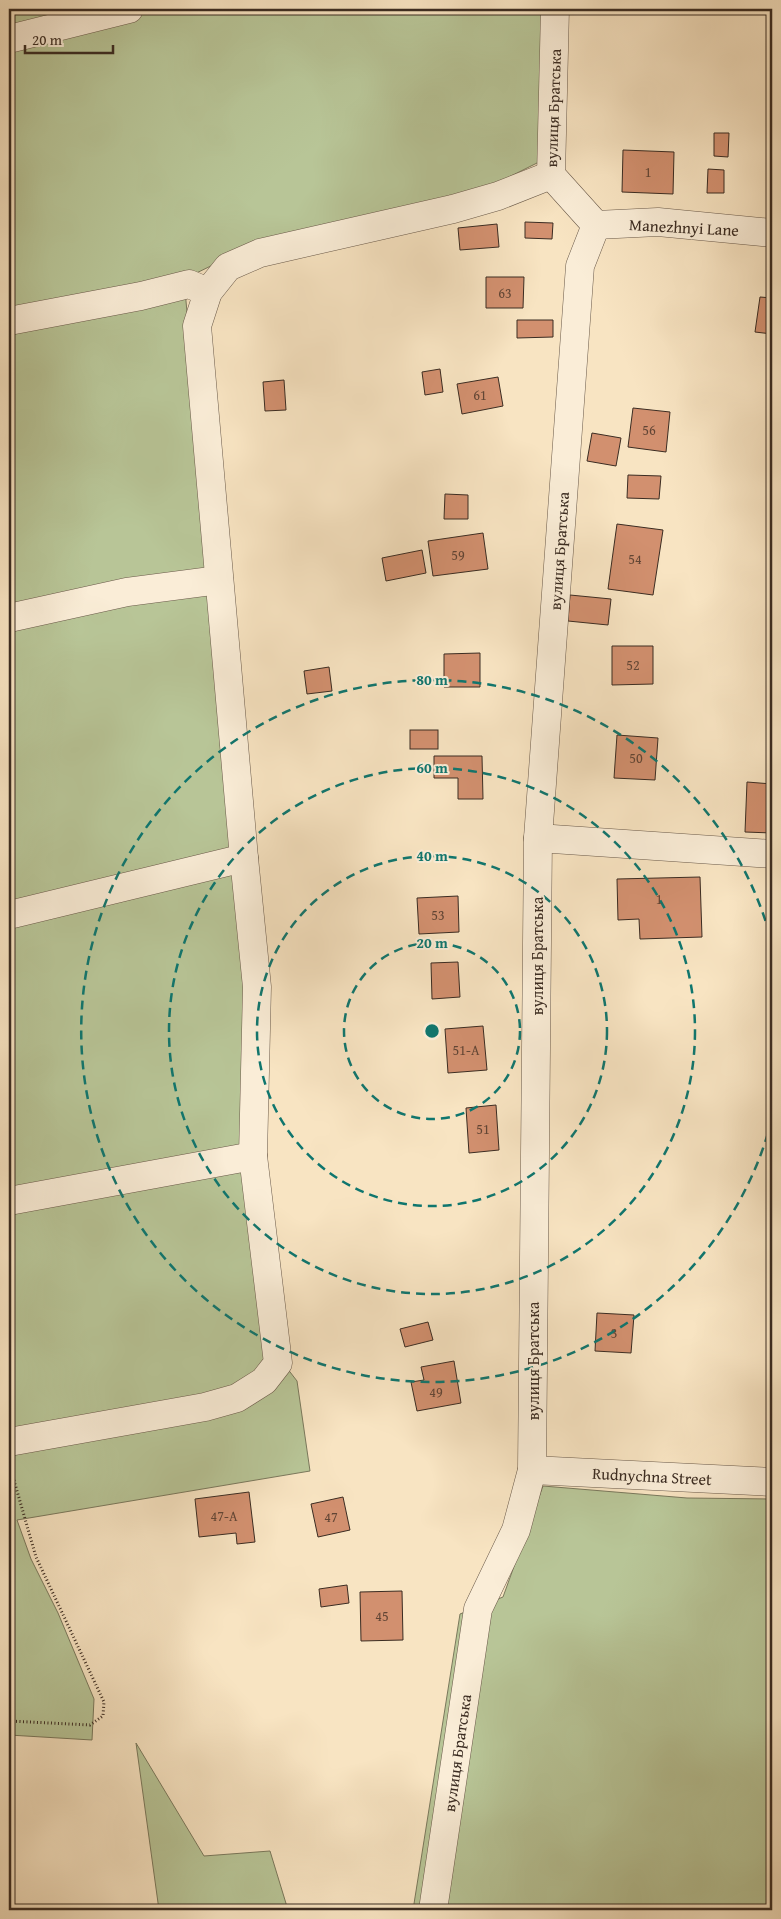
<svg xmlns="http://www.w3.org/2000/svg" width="781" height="1919" viewBox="0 0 781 1919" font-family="'Gentium Book Plus',serif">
	<rect width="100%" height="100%" fill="#f8e4c2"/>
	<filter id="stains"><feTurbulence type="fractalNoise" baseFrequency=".004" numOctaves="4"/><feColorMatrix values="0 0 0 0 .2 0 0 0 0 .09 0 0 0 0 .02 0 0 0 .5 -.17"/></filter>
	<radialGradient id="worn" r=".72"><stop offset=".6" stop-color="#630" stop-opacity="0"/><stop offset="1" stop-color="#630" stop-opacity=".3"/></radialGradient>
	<g fill="#b8c597" stroke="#7a785c">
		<polygon points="9,9 542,9 543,160 493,185 217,263 184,279 248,988 263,1337 297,1381 310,1471 17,1520 31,1559 58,1613 94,1699 92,1740 9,1735"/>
		<polygon points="543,1486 687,1498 772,1499 772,1910 413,1910 460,1614 503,1597"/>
		<polygon points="136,1743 204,1856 270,1851 288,1910 159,1910"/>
	</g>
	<g fill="#d2906f" stroke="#3b2c22">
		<polygon points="714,133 729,133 728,157 714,156"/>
		<polygon points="623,150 674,152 673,194 622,192"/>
		<polygon points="708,169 724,170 724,193 707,193"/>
		<polygon points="525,222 553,223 552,239 525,238"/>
		<polygon points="497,224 499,247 460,250 458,228"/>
		<polygon points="486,277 524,277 523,308 486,308"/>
		<polygon points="760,297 772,298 772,334 755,332"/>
		<polygon points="517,320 553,320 553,337 517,338"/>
		<polygon points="440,369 443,392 425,395 422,372"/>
		<polygon points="498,377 503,406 462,414 457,384"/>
		<polygon points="284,380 286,410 265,411 263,382"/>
		<polygon points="633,408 670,412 666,452 628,447"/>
		<polygon points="592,433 621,438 616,466 587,461"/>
		<polygon points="628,475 661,476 659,499 627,498"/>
		<polygon points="445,494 468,495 468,519 444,519"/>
		<polygon points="617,524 663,530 653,595 608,589"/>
		<polygon points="483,533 488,569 433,576 428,541"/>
		<polygon points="422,550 426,573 386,581 382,558"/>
		<polygon points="570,595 611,599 608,625 568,621"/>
		<polygon points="612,646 653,646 653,684 612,685"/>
		<polygon points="480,653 480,687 444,687 444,654"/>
		<polygon points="329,667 332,691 307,694 304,671"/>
		<rect x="410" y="730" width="28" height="19"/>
		<polygon points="617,735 658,738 655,780 614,778"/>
		<polygon points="434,756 482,756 483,799 458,799 458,778 434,778"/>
		<polygon points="747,782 772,784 772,833 745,832"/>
		<polygon points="700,877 702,937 640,939 639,919 618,920 617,879"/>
		<polygon points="458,896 459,932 419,934 417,898"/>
		<polygon points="458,962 460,997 432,999 431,963"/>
		<polygon points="483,1026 487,1070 448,1073 445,1029"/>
		<polygon points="496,1105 499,1150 469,1153 466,1108"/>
		<polygon points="597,1313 634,1315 631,1353 595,1351"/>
		<polygon points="428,1322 433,1340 405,1347 400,1329"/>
		<polygon points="454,1361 461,1403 417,1411 411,1382 424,1380 421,1367"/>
		<polygon points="249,1492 255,1542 237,1544 236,1533 199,1537 195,1499"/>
		<polygon points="343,1497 350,1530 318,1537 311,1504"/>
		<polygon points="347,1585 349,1603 321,1607 319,1589"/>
		<polygon points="402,1591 403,1640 361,1641 360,1592"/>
	</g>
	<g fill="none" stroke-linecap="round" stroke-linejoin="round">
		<defs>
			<g id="minor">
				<polyline points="9,39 129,9"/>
				<polyline points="596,225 658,222 772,233"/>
				<polyline points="9,321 141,296 189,284 208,292"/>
				<polyline points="9,618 127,592 219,580"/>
				<polyline points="538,838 772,854"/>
				<polyline points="9,915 244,858"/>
				<polyline points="9,1201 253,1156"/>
				<polyline points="9,1442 205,1407 237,1398 264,1381 278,1363 253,1156 257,987 244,858 197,326 208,292 228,267 260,253 453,209 498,196 551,175"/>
				<polyline points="532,1470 772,1482"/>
				<polyline points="433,1910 478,1609 516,1530 532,1470 538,838 580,266 596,225 551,175 555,9"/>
			</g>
		</defs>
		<use href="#minor" stroke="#6a5a4a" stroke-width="29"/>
		<polyline stroke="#3b2c22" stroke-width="3" stroke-dasharray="1 2.5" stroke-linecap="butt" points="9,1721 90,1725 103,1716 104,1702 36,1557 11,1470"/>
		<use href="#minor" stroke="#faedd7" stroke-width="28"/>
	</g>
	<g fill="none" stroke="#0f766e" stroke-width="2.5" stroke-dasharray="9 6">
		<circle cx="432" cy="1031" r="88"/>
		<circle cx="432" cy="1031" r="175"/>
		<circle cx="432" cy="1031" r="263"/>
		<path d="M772 1119A351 351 0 1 1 772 943"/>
	</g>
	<g text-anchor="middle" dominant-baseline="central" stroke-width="4" stroke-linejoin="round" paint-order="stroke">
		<g font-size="14" fill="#614535">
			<text x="648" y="172">1</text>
			<text x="505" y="293">63</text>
			<text x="480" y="395">61</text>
			<text x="649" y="430">56</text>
			<text x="458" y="555">59</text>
			<text x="635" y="559">54</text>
			<text x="633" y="665">52</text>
			<text x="636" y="758">50</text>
			<text x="659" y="899">1</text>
			<text x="438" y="915">53</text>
			<text x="466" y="1050">51-А</text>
			<text x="483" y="1129">51</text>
			<text x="614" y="1333">3</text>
			<text x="436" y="1392">49</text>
			<text x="224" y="1516">47-А</text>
			<text x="331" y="1517">47</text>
			<text x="382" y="1616">45</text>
		</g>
		<g font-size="16" fill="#3b2c22" stroke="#faedd7">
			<text transform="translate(553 108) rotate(-88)">вулиця Братська</text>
			<text transform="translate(684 227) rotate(3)">Manezhnyi Lane</text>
			<text transform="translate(559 551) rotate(-86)">вулиця Братська</text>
			<text transform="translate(537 956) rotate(-90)">вулиця Братська</text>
			<text transform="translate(533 1361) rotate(-90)">вулиця Братська</text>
			<text transform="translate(652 1476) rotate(3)">Rudnychna Street</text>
			<text transform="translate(457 1753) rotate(-82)">вулиця Братська</text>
		</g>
	</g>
	<circle cx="432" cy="1031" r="8" fill="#0f766e" stroke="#faedd7" stroke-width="2.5"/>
	<g font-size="15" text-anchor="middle" font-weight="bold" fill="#0f766e" stroke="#faedd7" stroke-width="4" stroke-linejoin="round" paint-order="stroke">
		<text x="432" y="685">80 m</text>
		<text x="432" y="773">60 m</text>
		<text x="432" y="861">40 m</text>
		<text x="432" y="948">20 m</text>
	</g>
	<rect width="781" height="1919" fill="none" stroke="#f8e4c2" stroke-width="30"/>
	<rect x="10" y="10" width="761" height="1899" fill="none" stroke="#3b2c22" stroke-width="2.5"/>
	<rect x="15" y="15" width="751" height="1889" fill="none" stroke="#3b2c22"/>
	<path d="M25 45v8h88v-8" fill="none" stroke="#3b2c22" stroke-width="2.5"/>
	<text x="32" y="45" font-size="15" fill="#3b2c22" stroke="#faedd7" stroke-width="4" paint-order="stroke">20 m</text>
	<rect width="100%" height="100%" filter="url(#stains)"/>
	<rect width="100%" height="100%" fill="url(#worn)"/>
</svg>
